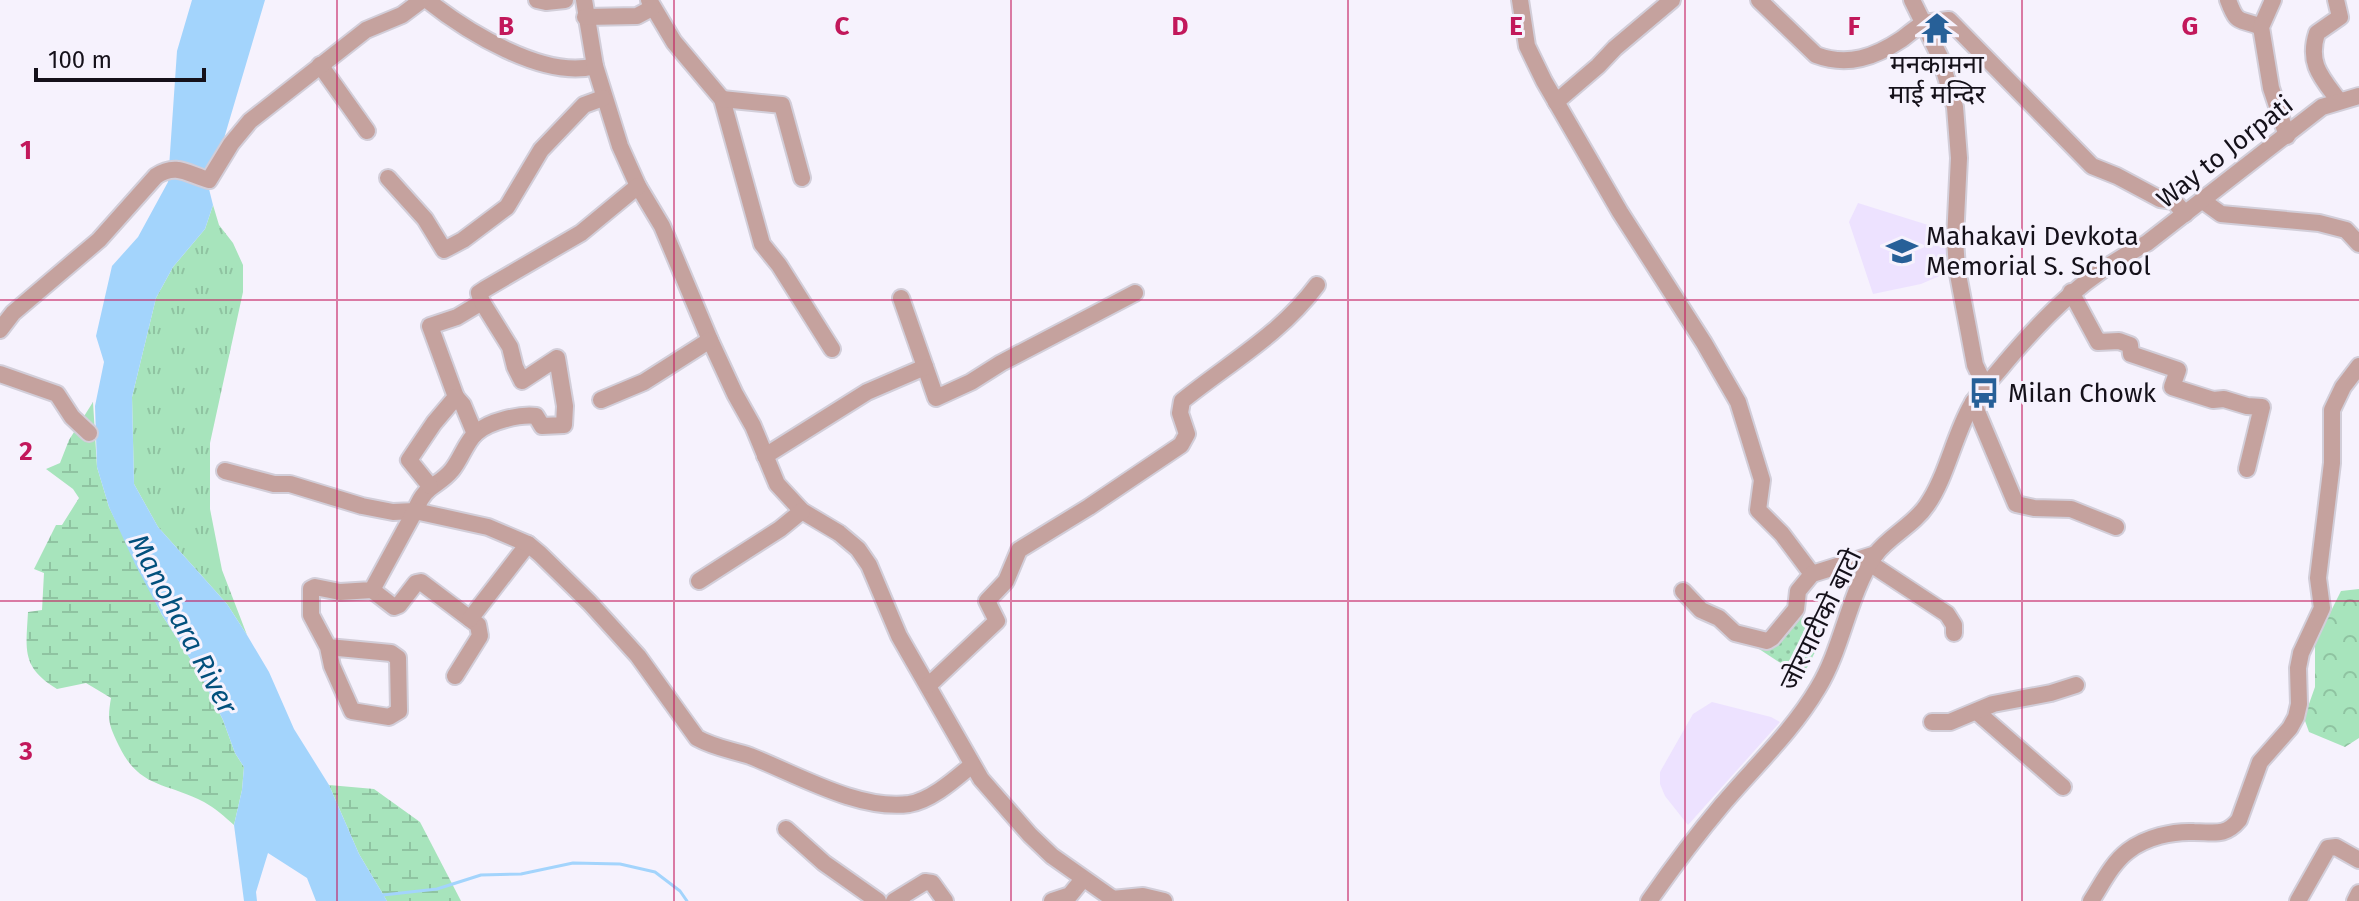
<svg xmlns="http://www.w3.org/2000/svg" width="2359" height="901" viewBox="0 0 2359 901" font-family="'Fira Sans','Noto Sans Devanagari',sans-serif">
	<defs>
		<pattern id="grass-tufts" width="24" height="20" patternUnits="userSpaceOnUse" patternTransform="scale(2)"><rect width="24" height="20" fill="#a7e4bc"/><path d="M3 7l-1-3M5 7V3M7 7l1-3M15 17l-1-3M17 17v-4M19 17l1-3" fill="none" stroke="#8fc3a1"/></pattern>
		<pattern id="forest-crowns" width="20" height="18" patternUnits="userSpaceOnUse" patternTransform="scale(2)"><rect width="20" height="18" fill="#a7e4bc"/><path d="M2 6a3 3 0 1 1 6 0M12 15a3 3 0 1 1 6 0" fill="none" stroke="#8fc3a1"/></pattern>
		<pattern id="wetland-marsh" width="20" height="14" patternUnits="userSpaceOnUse" patternTransform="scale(2)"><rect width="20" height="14" fill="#a7e4bc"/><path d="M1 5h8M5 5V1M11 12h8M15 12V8" fill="none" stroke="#8fc3a1"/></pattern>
		<pattern id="park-dots" width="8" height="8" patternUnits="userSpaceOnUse" patternTransform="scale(2)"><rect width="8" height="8" fill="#a7e4bc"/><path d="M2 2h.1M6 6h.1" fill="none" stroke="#8fc3a1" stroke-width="1.8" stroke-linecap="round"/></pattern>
	</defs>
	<rect width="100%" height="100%" fill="#f6f2fd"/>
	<g fill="#ede2ff">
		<polygon points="1858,203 1944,230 1949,272 1921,284 1873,294 1849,222"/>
		<polygon points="1712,702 1771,717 1780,722 1688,825 1665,796 1660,784 1660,772 1693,714"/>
	</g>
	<polygon fill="url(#grass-tufts)" points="213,205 219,225 233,243 243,265 243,292 210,443 210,509 222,570 247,635 227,604 158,527 134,484 132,397 156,298 173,267 205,229"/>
	<polygon fill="url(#forest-crowns)" points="2359,589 2359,738 2345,747 2309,732 2304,718 2315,687 2315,643 2341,591"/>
	<g fill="url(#wetland-marsh)">
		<path d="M93 402 97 467 109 507 162 615 200 674 223 720 235 753 244 767 242 790 234 825C225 817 215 808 204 802 166 782 140 789 119 746 109 725 107 721 111 698L86 683 57 689C21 667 26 650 28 612L42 610 44 573 34 569 56 525H62L79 498 73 489 46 469 60 463 69 440Z"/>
		<polygon points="329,785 374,789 420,822 461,901 387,901 359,854"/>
	</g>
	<polygon fill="url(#park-dots)" points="1791,606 1824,635 1802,677 1756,647"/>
	<polygon fill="#a3d4fc" points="192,0 265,0 209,189 213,205 205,229 173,267 156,298 132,397 134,484 158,527 227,604 247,635 269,672 294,729 329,785 359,854 387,901 316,901 307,878 268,853 256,892 257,901 244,901 234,825 242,790 244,767 235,753 223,720 200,674 162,615 135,564 109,507 97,467 95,406 104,362 96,336 112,266 138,237 168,182 177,51"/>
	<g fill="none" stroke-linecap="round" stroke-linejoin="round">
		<polyline stroke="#a3d4fc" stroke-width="3" points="383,895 437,889 481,875 521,874 573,863 620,864 655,872 680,891 687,901"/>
		<defs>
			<g id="minor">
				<path d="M427 0C466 31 544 80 595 66"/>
				<polyline points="537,0 546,2 565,0"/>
				<polyline points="584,0 595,66 620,146 638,186 662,226 710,340 735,394 753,426 777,484 802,511 839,533 858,549 869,565 899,636 981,779 1030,835 1052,856 1116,901"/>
				<polyline points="649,0 674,42 722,99 762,244 779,265 832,349"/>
				<polyline points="1520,0 1527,46 1544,81 1620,212 1704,343 1738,402 1762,480 1758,510 1782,534 1812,574"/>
				<path d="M1759 0 1816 55C1848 67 1875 57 1902 39 1909 34 1916 27 1923 24 1931 21 1941 21 1949 20L2092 166 2117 176 2160 199 2174 201 2185 214"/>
				<polyline points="1912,0 1940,57 1955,107 1959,158 1955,239 1957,269 1975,365 1985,386"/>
				<path d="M2228 0C2238 27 2239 17 2261 27"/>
				<polyline points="2273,0 2261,27 2271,88 2287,136"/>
				<path d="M2336 0 2340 17 2317 33C2307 64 2322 78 2339 101"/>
				<polyline points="585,17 637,16 652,8"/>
				<polyline points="320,65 367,131"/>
				<polyline points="722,99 782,105 802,178"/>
				<polyline points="1556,102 1598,66 1615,48 1672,0"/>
				<polyline points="388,178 425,219 444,250 463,240 507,207 541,150 584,105 603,98"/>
				<polyline points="2203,201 2221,214 2319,223 2346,230 2359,244"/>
				<polyline points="2071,292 2098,342 2119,341 2130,345 2131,354 2178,370 2172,387 2213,400 2224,399 2247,406 2262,407 2247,469"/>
				<polyline points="901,298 936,398 971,382 1001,363 1135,293"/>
				<path d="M0 330 13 313 99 240 156 176C177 162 189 175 209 180L231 144 250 121 366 30 402 15 422 0"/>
				<polyline points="0,374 57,394 72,417 89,433"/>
				<polyline points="456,397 430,326 457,317 482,302 479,293 485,289 581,233 638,186"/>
				<polyline points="601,400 644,382 710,340"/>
				<polyline points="1973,402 2016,504 2034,508 2071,509 2116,527"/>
				<polyline points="765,456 867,392 925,367"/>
				<path d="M225 471 274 484H290L362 506 393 512 415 511C426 483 437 488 452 470 461 459 466 442 476 433 489 421 520 414 536 416L542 426 564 425 565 406 557 358 522 381 515 367 510 347 482 302"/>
				<polyline points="430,486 409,460 434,423 456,397 463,405 475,434"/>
				<polyline points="1871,564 1947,614 1954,625 1954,633"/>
				<polyline points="699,581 780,529 802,511"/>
				<polyline points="372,590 394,607 399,605 416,583 421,582 478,625 480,636 455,676"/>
				<polyline points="1683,591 1701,610 1719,618 1735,633 1767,641 1772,638 1796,609 1798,591 1812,574 1876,554"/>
				<polyline points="470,619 528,544"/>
				<path d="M328 647 391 653 398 658 399 711 389 717 352 711 332 666 328 647 311 615V589L315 587 340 592 372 590 415 511 488 527 528 544 540 554 590 603 638 656 697 738C715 748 732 750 750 756 796 774 859 811 909 804 932 800 955 779 972 765"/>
				<path d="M929 685 997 621 987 601 1006 581 1019 550 1089 507 1181 445 1187 434 1180 413 1182 401C1229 363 1281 334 1317 285"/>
				<polyline points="1977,712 2063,787"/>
				<polyline points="1932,722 1950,722 1993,704 2051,693 2076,685"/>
				<polyline points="786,829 824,863 878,901"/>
				<polyline points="1112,899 1143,896 1164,901"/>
				<polyline points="894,901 925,882 932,883 945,901"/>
				<polyline points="1052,901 1070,895 1083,879"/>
				<path d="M1649 901C1672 868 1696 836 1722 805 1755 766 1792 732 1818 688 1843 647 1848 595 1875 555 1889 536 1914 525 1927 505 1946 478 1954 436 1971 406 1980 390 1994 377 2005 363 2050 310 2085 276 2147 243L2322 107 2359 96"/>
				<path d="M2091 901C2102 884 2112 863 2128 851 2146 837 2173 831 2194 832 2214 832 2225 837 2239 820L2260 762 2290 728 2296 717 2299 704 2298 668 2301 653 2322 608 2318 578 2332 463V410L2343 387 2359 366"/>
				<polyline points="2298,901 2328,848 2336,847 2359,860"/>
				<polyline points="2355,901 2359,893"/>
			</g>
		</defs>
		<use href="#minor" stroke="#d2ced9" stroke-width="20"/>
		<use href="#minor" stroke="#c5a29e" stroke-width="16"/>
	</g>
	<path fill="none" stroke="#c2185b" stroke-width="2" stroke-opacity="0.55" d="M337 0V901M674 0V901M1011 0V901M1348 0V901M1685 0V901M2022 0V901M0 300H2359M0 601H2359"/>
	<defs>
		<symbol id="temple-bare" viewBox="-9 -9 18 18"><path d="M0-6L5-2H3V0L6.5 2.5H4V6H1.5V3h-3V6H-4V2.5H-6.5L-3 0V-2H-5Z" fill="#276098" stroke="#f6f2fd" stroke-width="2.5" paint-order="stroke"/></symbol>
		<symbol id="school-bare" viewBox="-9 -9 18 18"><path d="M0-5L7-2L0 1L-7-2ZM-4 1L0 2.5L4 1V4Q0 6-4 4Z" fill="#276098" stroke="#f6f2fd" stroke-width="2.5" paint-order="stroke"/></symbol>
		<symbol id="bus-bare" viewBox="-9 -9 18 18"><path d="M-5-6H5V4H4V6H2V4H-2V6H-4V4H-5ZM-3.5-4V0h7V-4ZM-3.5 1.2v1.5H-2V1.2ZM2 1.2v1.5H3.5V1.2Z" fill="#276098" stroke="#f6f2fd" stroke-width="2.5" paint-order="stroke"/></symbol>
	</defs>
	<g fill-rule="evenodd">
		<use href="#temple-bare" x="1915" y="6" width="44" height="44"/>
		<use href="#school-bare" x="1880" y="229" width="44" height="44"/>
		<use href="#bus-bare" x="1962" y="371" width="44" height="44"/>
	</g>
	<g text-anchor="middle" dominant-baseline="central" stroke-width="6" stroke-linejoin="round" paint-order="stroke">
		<g font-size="26" fill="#15111a" stroke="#f6f2fd" text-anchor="start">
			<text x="1937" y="64" text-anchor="middle">मनकामना<tspan x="1937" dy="30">माई मन्दिर</tspan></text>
			<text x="1926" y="236">Mahakavi Devkota<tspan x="1926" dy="30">Memorial S. School</tspan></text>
			<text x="2008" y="393">Milan Chowk</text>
		</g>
		<g font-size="26" fill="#15111a" stroke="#f6f2fd">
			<text transform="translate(2225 152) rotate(-38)">Way to Jorpati</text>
			<text transform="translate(1821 620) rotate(-64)">जोरपाटीको बाटो</text>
		</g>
		<g font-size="28" font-style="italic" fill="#02507d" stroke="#f6f2fd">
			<text transform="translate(183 624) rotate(62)">Manohara River</text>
		</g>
	</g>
	<g font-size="26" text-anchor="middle" font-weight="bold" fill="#c2185b" stroke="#f6f2fd" stroke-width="6" stroke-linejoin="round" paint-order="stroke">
		<text x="506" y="35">B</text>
		<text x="842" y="35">C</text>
		<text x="1180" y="35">D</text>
		<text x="1516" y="35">E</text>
		<text x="1854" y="35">F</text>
		<text x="2190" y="35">G</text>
		<text x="26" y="159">1</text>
		<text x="26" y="460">2</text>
		<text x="26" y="760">3</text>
	</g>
	<path d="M36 68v12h168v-12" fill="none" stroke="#15111a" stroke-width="4"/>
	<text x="48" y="68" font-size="24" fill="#15111a" stroke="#f6f2fd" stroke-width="6" paint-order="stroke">100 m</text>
</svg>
